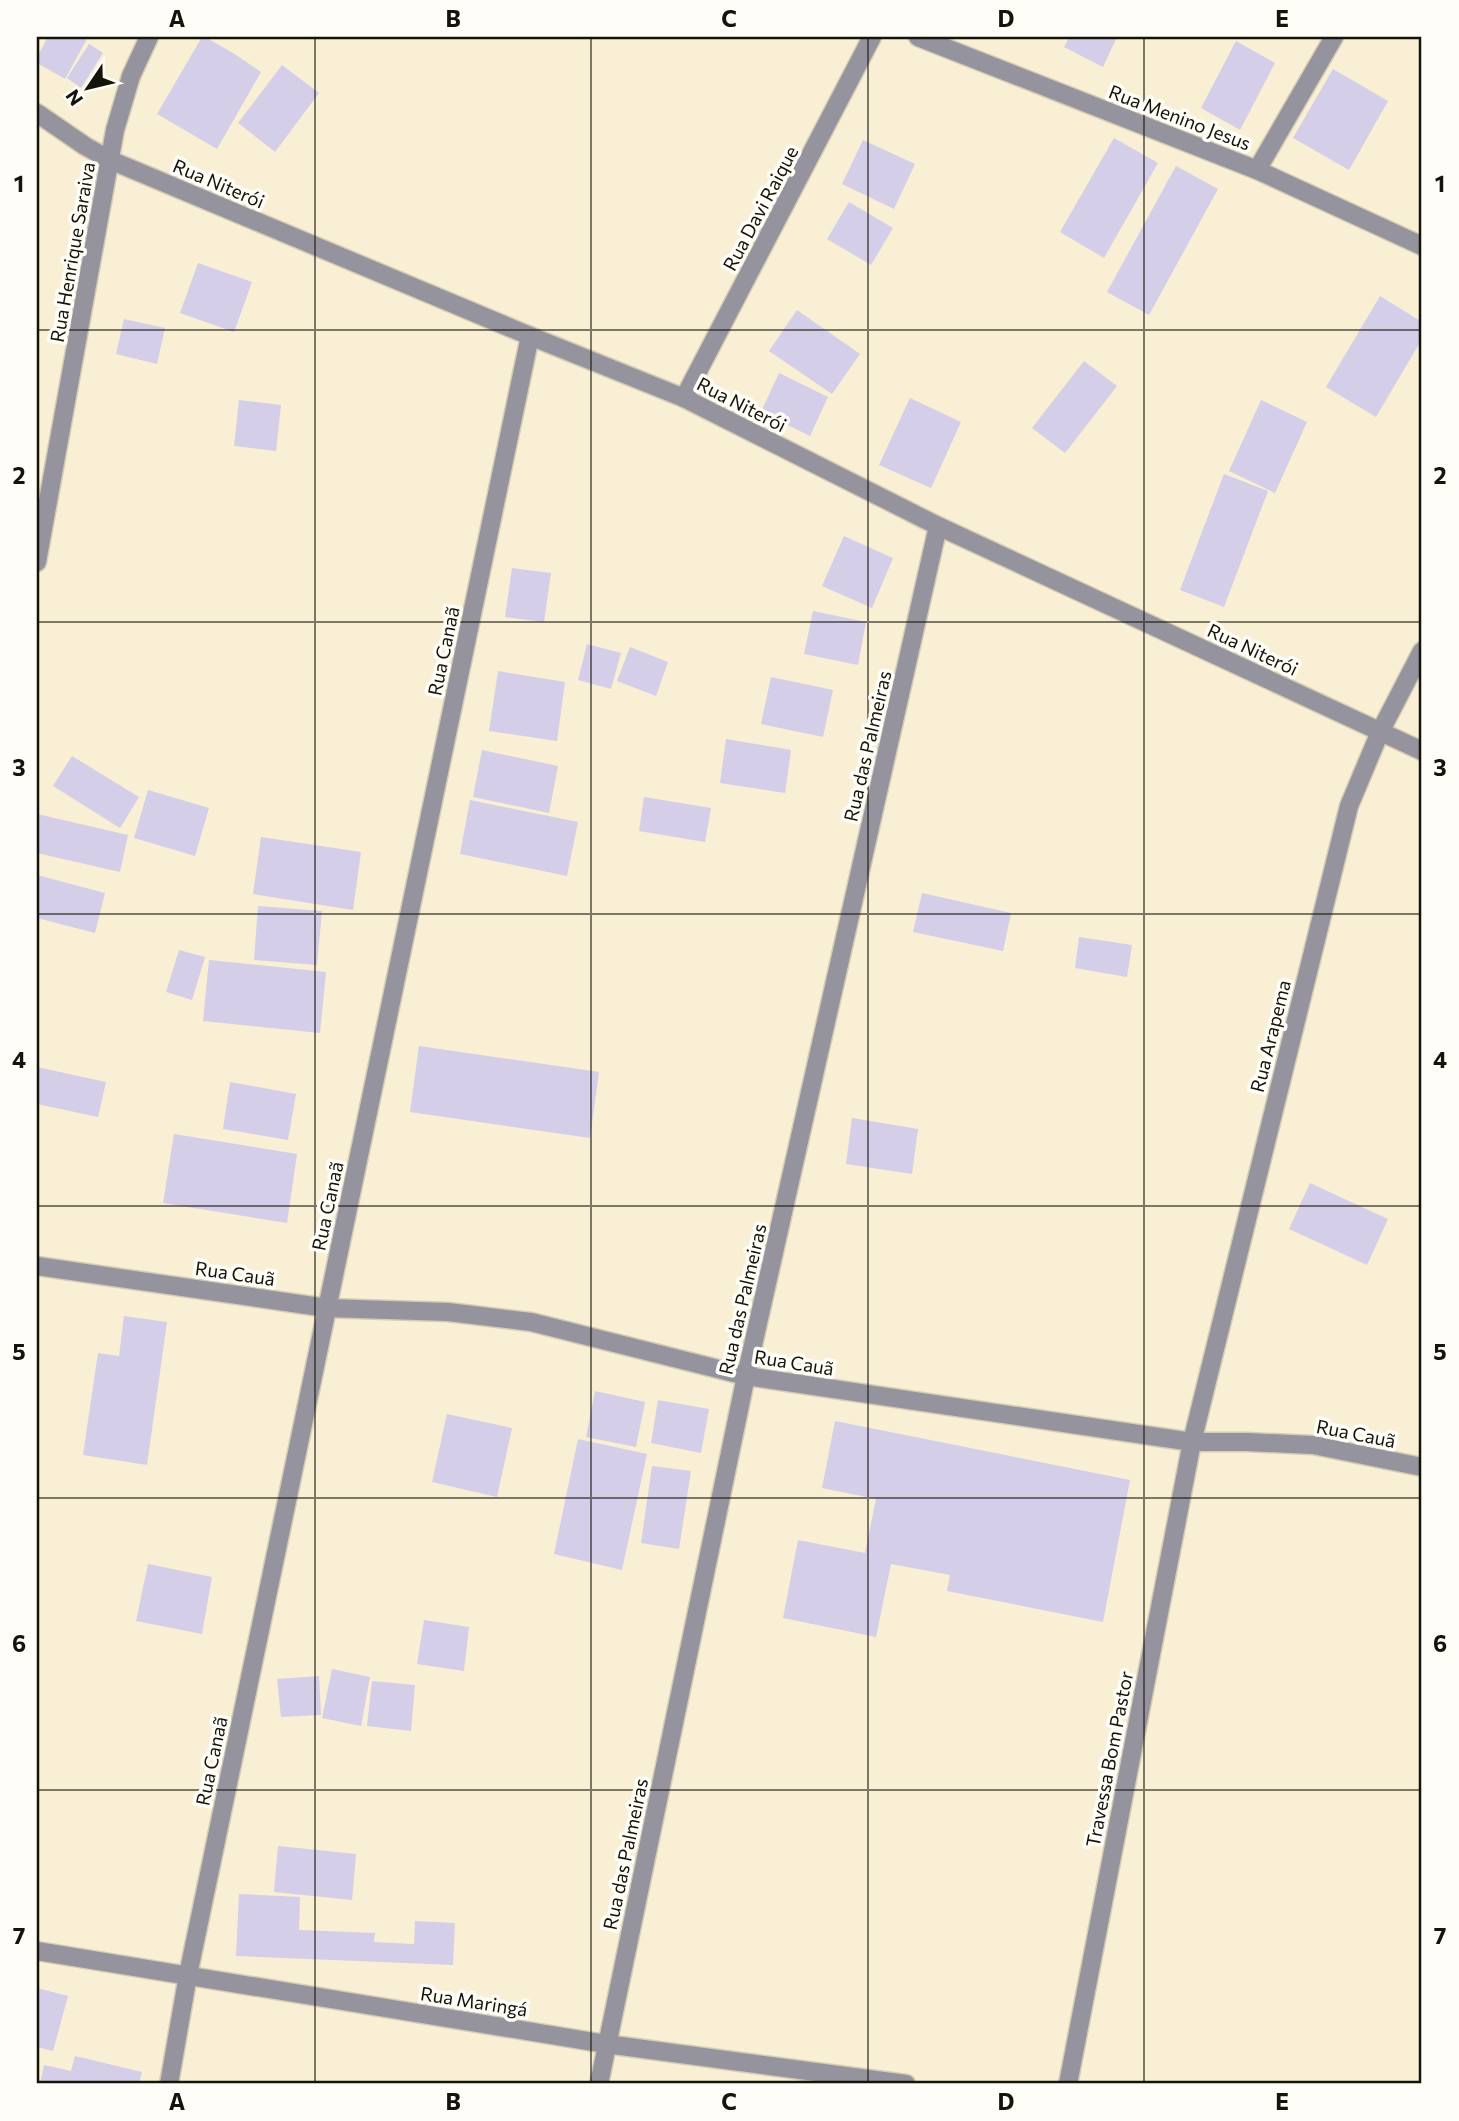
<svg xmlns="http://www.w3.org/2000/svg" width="1459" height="2121" viewBox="0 0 1459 2121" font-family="Commissioner,sans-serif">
	<rect width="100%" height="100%" fill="#f8efd5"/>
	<g fill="#d4cee8">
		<polygon points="48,37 88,37 65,79 37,63 37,57"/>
		<polygon points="202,37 205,37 233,53 261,72 217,149 157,114"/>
		<polygon points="1069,37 1117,37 1103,67 1064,47"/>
		<polygon points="1236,41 1275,63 1240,130 1201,108"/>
		<polygon points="89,44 103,53 81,88 67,78"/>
		<polygon points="282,65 319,93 275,152 238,123"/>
		<polygon points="1333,69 1388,101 1349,170 1293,138"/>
		<polygon points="1114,138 1158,163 1104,258 1060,232"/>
		<polygon points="863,140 915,164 894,209 842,184"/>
		<polygon points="1176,166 1218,189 1149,315 1107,292"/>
		<polygon points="849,202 893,228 871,265 827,239"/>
		<polygon points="198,263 252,282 234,332 180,313"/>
		<polygon points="1380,296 1422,322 1422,339 1376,417 1326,387"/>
		<polygon points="797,310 860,354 832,394 769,351"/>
		<polygon points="124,319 165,328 157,364 116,354"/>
		<polygon points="1084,361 1117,386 1065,453 1032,428"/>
		<polygon points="779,373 828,397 810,436 761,412"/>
		<polygon points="910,398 961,422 931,488 879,465"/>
		<polygon points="239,400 281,405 276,451 234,446"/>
		<polygon points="1261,400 1307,422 1275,493 1229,471"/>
		<polygon points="1224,474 1268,491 1224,607 1180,590"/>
		<polygon points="844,536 893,558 872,608 822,586"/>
		<polygon points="512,568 551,573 544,622 505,617"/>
		<polygon points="813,611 866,622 858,665 804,654"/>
		<polygon points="587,644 621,653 611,689 578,680"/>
		<polygon points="630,647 668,662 656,696 617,681"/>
		<polygon points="498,671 565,682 557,741 489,731"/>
		<polygon points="771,677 833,690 823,737 761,724"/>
		<polygon points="726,739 791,750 785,793 720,783"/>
		<polygon points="482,750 558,766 549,813 473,797"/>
		<polygon points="72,756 139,797 120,828 53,786"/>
		<polygon points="148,790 209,808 195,856 134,838"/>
		<polygon points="644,797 711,808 705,842 639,831"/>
		<polygon points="470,800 578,822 567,876 460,854"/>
		<polygon points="37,814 128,835 120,872 37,853"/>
		<polygon points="261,837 361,852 353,910 253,894"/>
		<polygon points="37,875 105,893 95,933 37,918"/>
		<polygon points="922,893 1011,913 1003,951 913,932"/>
		<polygon points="258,906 322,911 317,965 254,960"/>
		<polygon points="1079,937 1132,945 1127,977 1075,968"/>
		<polygon points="179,950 205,957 192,1000 166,992"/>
		<polygon points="209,960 326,972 320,1033 203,1021"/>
		<polygon points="419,1046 599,1072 590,1138 410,1112"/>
		<polygon points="37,1067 106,1082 98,1117 37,1104"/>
		<polygon points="230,1082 296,1094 288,1140 223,1129"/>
		<polygon points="852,1118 918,1129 912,1174 846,1164"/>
		<polygon points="174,1134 297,1154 287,1223 163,1203"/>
		<polygon points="1310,1183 1388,1219 1367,1265 1289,1229"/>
		<polygon points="124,1316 167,1322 147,1465 83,1455 98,1353 119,1356"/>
		<polygon points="595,1391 645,1402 636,1447 586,1437"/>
		<polygon points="658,1400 709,1409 701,1453 651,1443"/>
		<polygon points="447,1414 512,1428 497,1497 432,1482"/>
		<polygon points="835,1421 1130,1480 1103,1622 947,1591 950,1575 891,1564 876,1637 783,1618 798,1540 865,1553 876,1499 822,1488"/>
		<polygon points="578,1439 647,1454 622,1570 554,1554"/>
		<polygon points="652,1466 691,1471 679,1549 641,1543"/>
		<polygon points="148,1564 212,1577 202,1634 136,1621"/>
		<polygon points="424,1620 469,1627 464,1671 417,1664"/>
		<polygon points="332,1669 370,1677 361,1726 322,1718"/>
		<polygon points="319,1676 321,1715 281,1717 277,1679"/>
		<polygon points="372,1681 415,1685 411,1731 367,1726"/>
		<polygon points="278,1846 356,1854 352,1900 274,1892"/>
		<polygon points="239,1894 300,1897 299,1930 375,1933 374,1942 414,1944 415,1921 455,1923 453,1965 236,1956"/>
		<polygon points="37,1988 68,1996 53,2051 37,2047"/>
		<polygon points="75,2056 142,2072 139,2084 40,2084 44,2065 71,2071"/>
	</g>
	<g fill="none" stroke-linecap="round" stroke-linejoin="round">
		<defs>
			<g id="street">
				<polyline points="918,37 1257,170 1422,246"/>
				<polyline points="37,113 85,146 110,160 530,336 684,398 938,526 1422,751"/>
				<polyline points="1257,170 1334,37"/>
				<polyline points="684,398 872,37"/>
				<polyline points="37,562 115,130 131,76 149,37"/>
				<polyline points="37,1266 327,1308 448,1312 531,1322 746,1376 1192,1442 1247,1442 1313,1445 1422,1467"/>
				<polyline points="37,1951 606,2044 906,2084"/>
				<polyline points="169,2084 188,1975 530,336"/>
				<polyline points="599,2084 746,1376 938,526"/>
				<polyline points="1068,2084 1192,1442 1349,806 1380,732 1422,651"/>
			</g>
		</defs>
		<use href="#street" stroke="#d4ccb5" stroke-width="21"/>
		<use href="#street" stroke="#95939e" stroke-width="18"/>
	</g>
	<path fill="none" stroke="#16130a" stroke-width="2" stroke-opacity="0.55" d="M315 37V2084M591 37V2084M868 37V2084M1144 37V2084M37 330H1422M37 622H1422M37 914H1422M37 1206H1422M37 1498H1422M37 1790H1422"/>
	<g text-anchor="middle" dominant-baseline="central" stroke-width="7" stroke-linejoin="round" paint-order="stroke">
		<g font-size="19" fill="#16130a" stroke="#fefdf7">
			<text transform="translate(1180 117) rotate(21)">Rua Menino Jesus</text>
			<text transform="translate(219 183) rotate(23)">Rua Niterói</text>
			<text transform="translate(760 208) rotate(-62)">Rua Davi Raique</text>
			<text transform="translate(72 252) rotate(-80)">Rua Henrique Saraiva</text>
			<text transform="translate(742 404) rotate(27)">Rua Niterói</text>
			<text transform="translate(1253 649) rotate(25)">Rua Niterói</text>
			<text transform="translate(443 651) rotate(-78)">Rua Canaã</text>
			<text transform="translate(867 746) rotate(-77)">Rua das Palmeiras</text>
			<text transform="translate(1270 1036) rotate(-76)">Rua Arapema</text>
			<text transform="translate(327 1206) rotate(-78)">Rua Canaã</text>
			<text transform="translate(235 1273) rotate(8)">Rua Cauã</text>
			<text transform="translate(742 1299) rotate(-77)">Rua das Palmeiras</text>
			<text transform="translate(794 1362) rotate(9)">Rua Cauã</text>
			<text transform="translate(1356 1433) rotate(11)">Rua Cauã</text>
			<text transform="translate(1109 1759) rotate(-79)">Travessa Bom Pastor</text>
			<text transform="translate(211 1761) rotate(-78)">Rua Canaã</text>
			<text transform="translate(625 1854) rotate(-78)">Rua das Palmeiras</text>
			<text transform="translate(474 2001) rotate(9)">Rua Maringá</text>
		</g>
	</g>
	<rect width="1459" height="2121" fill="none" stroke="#fefdf7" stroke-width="77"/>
	<g transform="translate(88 88) rotate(235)" stroke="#fefdf7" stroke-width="5" paint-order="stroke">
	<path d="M0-5L12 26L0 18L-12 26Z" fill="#16130a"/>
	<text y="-10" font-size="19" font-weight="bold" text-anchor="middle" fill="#16130a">N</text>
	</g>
	<rect x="38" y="38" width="1382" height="2044" fill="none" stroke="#16130a" stroke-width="2.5"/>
	<g font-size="23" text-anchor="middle" font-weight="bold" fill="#16130a">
		<text x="177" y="27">A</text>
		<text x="453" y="27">B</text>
		<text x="729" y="27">C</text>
		<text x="1006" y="27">D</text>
		<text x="1282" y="27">E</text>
		<text x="19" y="192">1</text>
		<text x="1440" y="192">1</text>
		<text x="19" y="484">2</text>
		<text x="1440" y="484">2</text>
		<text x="19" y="776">3</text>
		<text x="1440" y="776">3</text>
		<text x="19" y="1068">4</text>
		<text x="1440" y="1068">4</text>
		<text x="19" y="1360">5</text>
		<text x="1440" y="1360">5</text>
		<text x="19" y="1652">6</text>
		<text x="1440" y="1652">6</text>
		<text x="19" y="1944">7</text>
		<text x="1440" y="1944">7</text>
		<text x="177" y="2110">A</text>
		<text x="453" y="2110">B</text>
		<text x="729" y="2110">C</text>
		<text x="1006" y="2110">D</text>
		<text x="1282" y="2110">E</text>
	</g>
</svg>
